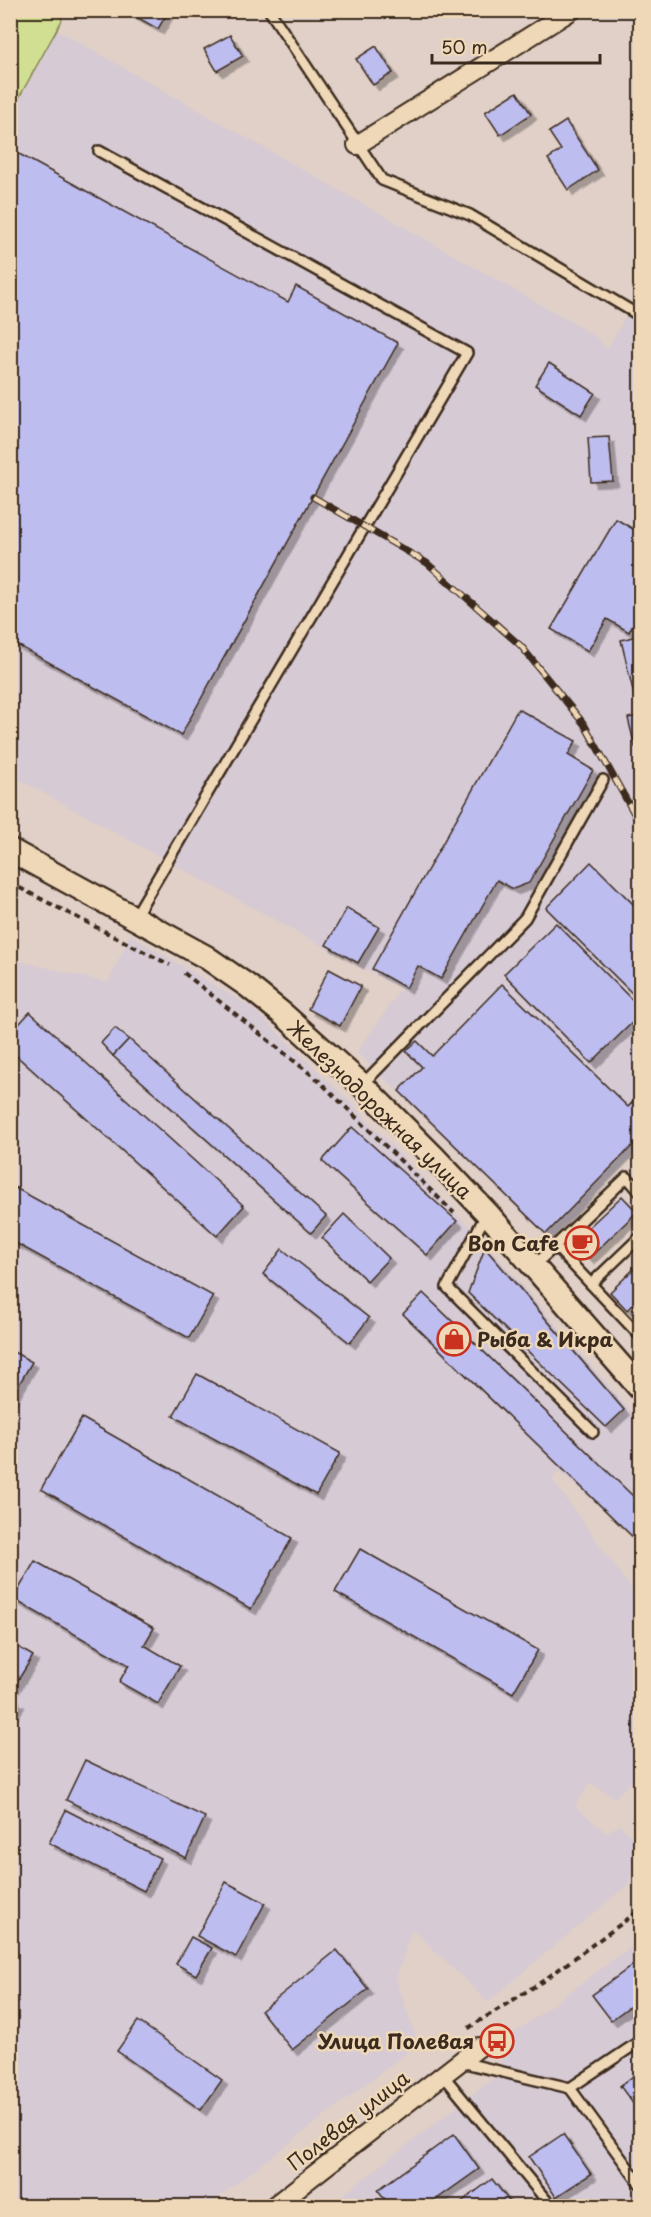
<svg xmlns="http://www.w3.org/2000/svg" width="651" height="2217" viewBox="0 0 651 2217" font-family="'Playpen Sans',sans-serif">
	<defs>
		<filter id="shadow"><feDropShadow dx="5.5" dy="5.5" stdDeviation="0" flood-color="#0004"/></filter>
	</defs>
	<rect width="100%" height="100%" fill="#e0d0c8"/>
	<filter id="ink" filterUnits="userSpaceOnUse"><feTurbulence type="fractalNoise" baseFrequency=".0167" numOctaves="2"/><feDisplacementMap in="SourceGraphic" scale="12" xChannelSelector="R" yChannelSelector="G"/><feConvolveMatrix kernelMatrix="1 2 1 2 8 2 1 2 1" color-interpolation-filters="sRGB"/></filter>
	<g filter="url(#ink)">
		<g fill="#d6cad4">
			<polygon points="57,30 594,335 607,349 640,292 640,1153 637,1151 550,1240 357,1052 401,989 11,775 11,116"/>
			<polygon points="130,935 251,1007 356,1108 485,1243 640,1422 640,1541 558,1471 552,1479 640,1601 640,1773 615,1798 590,1783 575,1806 606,1833 620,1825 640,1845 640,1852 627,1885 488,2002 412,1929 396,1979 418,2044 207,2206 11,2206 11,959 108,983"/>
			<polygon points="640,1940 640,2206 329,2206 496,2076 509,2037"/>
		</g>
		<polygon fill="#d1df92" stroke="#868458" stroke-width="1.5" points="19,10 59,11 62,20 11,112 11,25"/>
		<g fill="#bdbdef" stroke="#3b2a1e" stroke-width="1.5" filter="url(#shadow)">
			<polygon points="124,10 169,10 158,29"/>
			<polygon points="230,35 243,56 217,71 204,49"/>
			<polygon points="376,46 393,73 373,85 356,59"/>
			<polygon points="517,92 531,114 500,135 485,112"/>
			<polygon points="566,121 598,170 568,190 548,159 561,150 549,132"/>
			<polygon points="10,149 288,302 296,286 398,343 181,735 10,641"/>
			<polygon points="549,363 595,393 581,415 535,385"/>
			<polygon points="609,437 613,481 591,482 588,438"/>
			<polygon points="616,519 640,533 640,561 634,571 640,575 640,613 629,632 607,619 588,651 551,629"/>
			<polygon points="640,635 640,745 635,747 628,718 639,716 621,640"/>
			<polygon points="518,709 576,741 568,755 593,770 529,883 513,889 497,880 441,979 418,966 406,988 372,969"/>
			<polygon points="591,862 640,911 640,1001 546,908"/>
			<polygon points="347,908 379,927 358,963 326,945"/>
			<polygon points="556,923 640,1008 640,1015 591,1063 504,974"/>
			<polygon points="329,969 361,986 340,1026 308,1009"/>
			<polygon points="502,984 628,1107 640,1094 640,1144 637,1141 546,1234 399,1091 422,1067 406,1051 417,1041 432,1056"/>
			<polygon points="30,1012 244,1206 217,1236 10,1050 10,1034"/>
			<polygon points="115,1028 129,1039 113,1056 101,1043"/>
			<polygon points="129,1039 326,1216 311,1233 113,1056"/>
			<polygon points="352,1127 457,1221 427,1255 322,1161"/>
			<polygon points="10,1185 213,1296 189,1338 10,1240"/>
			<polygon points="622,1196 637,1212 589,1258 573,1242"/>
			<polygon points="344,1214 389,1258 367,1281 322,1238"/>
			<polygon points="485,1248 624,1410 606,1427 468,1293"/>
			<polygon points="282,1249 369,1318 350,1343 263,1274"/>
			<polygon points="640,1263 640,1297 627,1310 610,1292"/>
			<polygon points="423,1293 635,1498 640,1492 640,1544 403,1314"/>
			<polygon points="10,1350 32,1362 10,1400"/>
			<polygon points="197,1374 340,1453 316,1495 173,1416"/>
			<polygon points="82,1418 292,1538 251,1609 41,1489"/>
			<polygon points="360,1549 538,1650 513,1693 335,1592"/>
			<polygon points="35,1561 154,1628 144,1645 180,1666 158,1704 119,1682 129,1665 13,1599"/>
			<polygon points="10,1642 33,1656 10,1693"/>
			<polygon points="10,1697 19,1702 10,1716"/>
			<polygon points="85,1760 205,1817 186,1858 66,1800"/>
			<polygon points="66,1810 160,1858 144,1891 49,1843"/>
			<polygon points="226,1882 265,1903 236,1957 197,1936"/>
			<polygon points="191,1937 212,1948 196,1975 176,1964"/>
			<polygon points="337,1950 368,1989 292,2050 261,2011"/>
			<polygon points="640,1960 640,1999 611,2020 592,1995"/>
			<polygon points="138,2021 222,2080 201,2110 117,2051"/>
			<polygon points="640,2071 640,2113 620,2086"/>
			<polygon points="454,2134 479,2169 427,2206 390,2206 378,2190"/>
			<polygon points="563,2134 591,2174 556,2197 529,2157"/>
			<polygon points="492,2179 513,2206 456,2206"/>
		</g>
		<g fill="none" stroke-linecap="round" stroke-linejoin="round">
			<defs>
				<g id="service">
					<polyline points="269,10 382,180 470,215 640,316"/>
					<polyline points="99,151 467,353 134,918"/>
					<polyline points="362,1085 525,918 603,780"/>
					<polyline points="487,1213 447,1287 593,1432"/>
					<polyline points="555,1246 640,1336"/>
					<polyline points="534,1266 627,1177 640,1192"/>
					<polyline points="591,1284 640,1237"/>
					<polyline points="640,2041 570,2088 640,2184"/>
					<polyline points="461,2062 570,2088"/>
					<polyline points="443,2075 551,2206"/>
				</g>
				<g id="minor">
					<polyline points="357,145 572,10"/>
					<polyline points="274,2206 479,2047"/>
				</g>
				<polyline id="tertiary" points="10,850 206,957 248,986 284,1015 362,1085 434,1157 487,1213 640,1388"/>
			</defs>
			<use href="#service" stroke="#3b2a1e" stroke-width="14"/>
			<use href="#minor" stroke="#3b2a1e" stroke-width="22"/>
			<use href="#tertiary" stroke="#3b2a1e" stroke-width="27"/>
			<g stroke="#3b2a1e" stroke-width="4" stroke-dasharray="6 4.5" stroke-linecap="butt">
				<polyline points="10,883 170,965"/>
				<polyline points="184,973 318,1080 454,1213"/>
				<polyline points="635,1410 640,1417"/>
				<polyline points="471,2029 470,2027 543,1981 640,1910"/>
			</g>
			<use href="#service" stroke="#efd8b7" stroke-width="9"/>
			<use href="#minor" stroke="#efd8b7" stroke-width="18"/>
			<use href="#tertiary" stroke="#efd8b7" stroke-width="22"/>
			<defs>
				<polyline id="rail" points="313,497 427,563 521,646 584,724 640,824"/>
			</defs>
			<use href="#rail" stroke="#3b2a1e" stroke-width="7"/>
			<use href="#rail" stroke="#efd8b7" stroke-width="4.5" stroke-dasharray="14" stroke-linecap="butt"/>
		</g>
	</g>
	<defs>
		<symbol id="cafe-ring" viewBox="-11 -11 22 22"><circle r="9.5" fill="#efd8b7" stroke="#c8321e" stroke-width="1.5"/><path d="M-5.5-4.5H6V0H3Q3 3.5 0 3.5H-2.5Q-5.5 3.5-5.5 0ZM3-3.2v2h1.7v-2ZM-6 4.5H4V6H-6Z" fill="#c8321e"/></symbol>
		<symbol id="shop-ring" viewBox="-11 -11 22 22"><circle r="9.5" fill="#efd8b7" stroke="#c8321e" stroke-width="1.5"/><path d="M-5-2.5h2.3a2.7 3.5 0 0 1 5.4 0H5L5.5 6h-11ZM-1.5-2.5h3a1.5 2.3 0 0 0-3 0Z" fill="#c8321e"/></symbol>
		<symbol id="bus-ring" viewBox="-11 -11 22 22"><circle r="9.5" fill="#efd8b7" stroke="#c8321e" stroke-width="1.5"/><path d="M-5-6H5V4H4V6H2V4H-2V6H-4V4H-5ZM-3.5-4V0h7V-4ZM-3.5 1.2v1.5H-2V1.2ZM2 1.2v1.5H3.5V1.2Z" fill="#c8321e"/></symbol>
	</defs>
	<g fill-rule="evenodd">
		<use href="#cafe-ring" x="563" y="1224" width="38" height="38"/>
		<use href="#shop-ring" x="435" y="1320" width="38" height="38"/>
		<use href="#bus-ring" x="478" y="2022" width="38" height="38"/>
	</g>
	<g text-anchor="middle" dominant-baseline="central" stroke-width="5" stroke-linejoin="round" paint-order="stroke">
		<g font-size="20" fill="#3b2a1e" stroke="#efd8b7">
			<text transform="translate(380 1109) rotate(44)">Железнодорожная улица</text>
			<text transform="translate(348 2120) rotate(-38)">Полевая улица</text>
		</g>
		<g font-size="20" font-weight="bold" fill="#3b2a1e" stroke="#efd8b7" text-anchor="end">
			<text x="559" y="1243">Bon Cafe</text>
			<text x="477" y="1339" text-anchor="start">Рыба &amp; Икра</text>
			<text x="474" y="2041">Улица Полевая</text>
		</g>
	</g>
	<rect width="651" height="2217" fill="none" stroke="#efd8b7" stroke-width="36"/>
	<rect x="18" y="18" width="615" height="2181" fill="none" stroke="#3b2a1e" stroke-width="2" filter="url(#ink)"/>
	<path d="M432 54v9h168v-9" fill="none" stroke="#3b2a1e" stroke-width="3"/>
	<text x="441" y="54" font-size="18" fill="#3b2a1e" stroke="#efd8b7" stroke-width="4.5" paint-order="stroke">50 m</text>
</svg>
